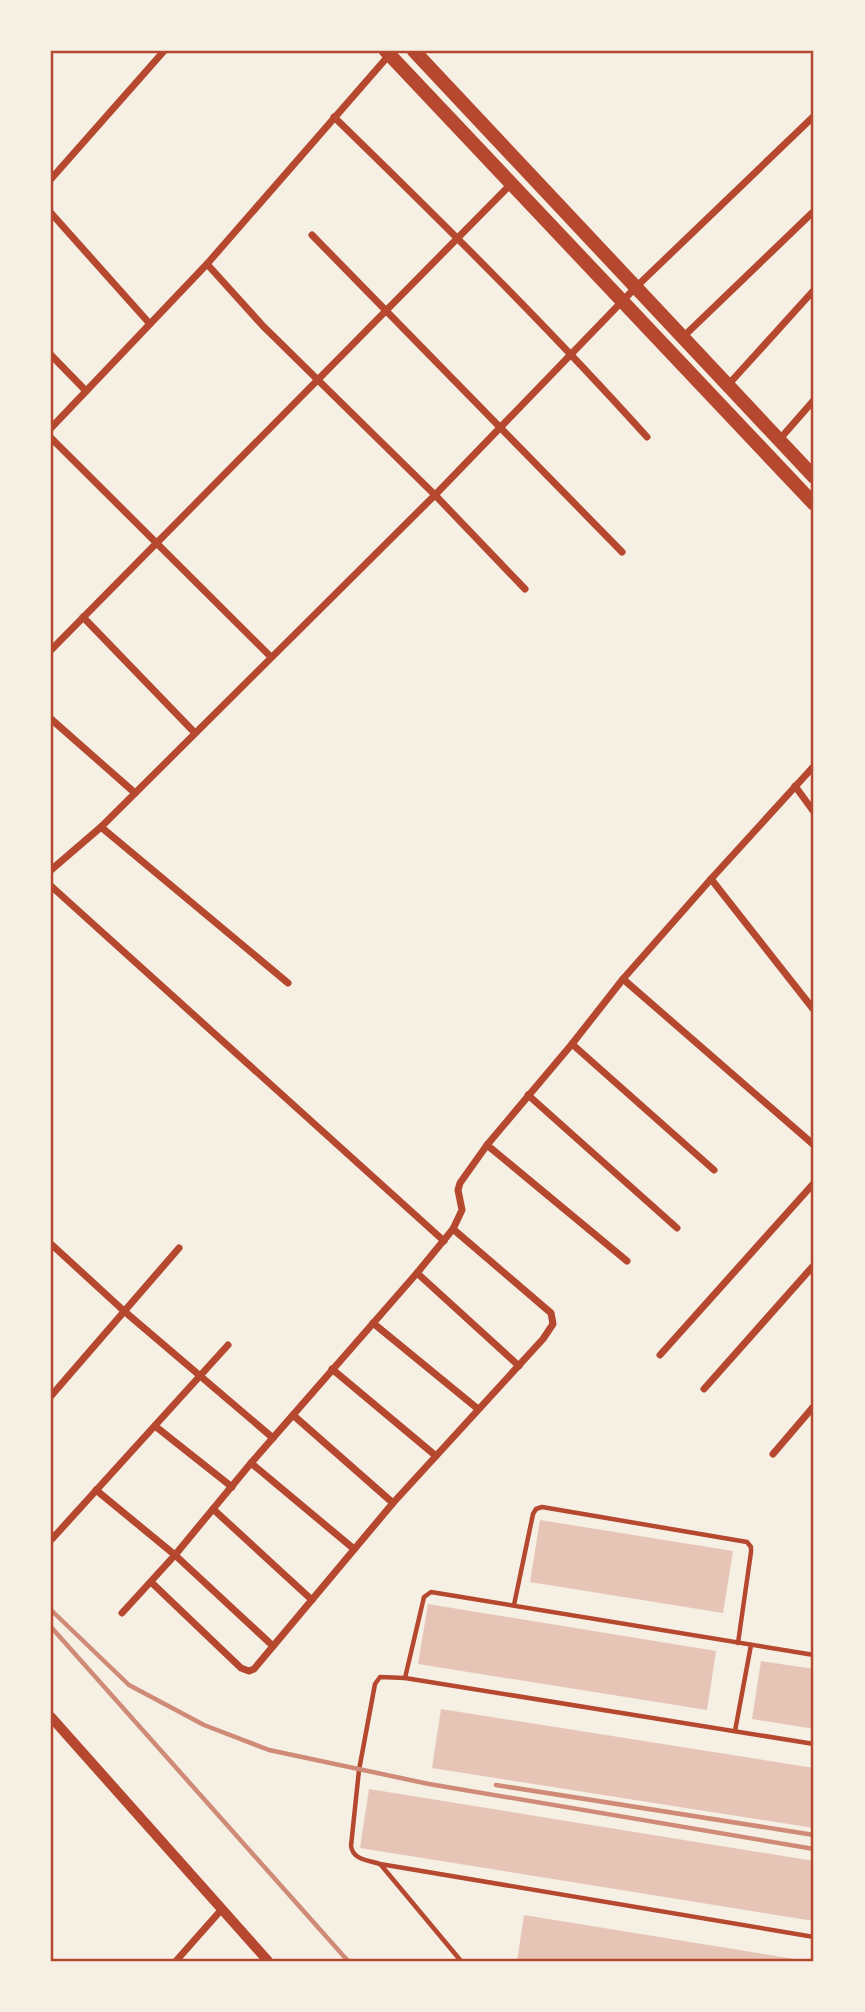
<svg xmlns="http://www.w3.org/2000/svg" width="865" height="2012" viewBox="0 0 865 2012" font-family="Overpass,sans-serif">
	<rect width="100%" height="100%" fill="#f6efe4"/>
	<g fill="#e6c5b7">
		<polygon points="540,1520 733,1551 723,1613 530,1582"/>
		<polygon points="428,1604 716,1651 707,1710 418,1664"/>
		<polygon points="761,1661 814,1669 814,1729 752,1719"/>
		<polygon points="441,1709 814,1768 814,1828 432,1768"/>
		<polygon points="369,1789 814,1861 814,1921 360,1848"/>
		<polygon points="524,1915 801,1960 801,1961 517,1961"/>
	</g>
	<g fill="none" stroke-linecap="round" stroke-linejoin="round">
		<g stroke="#b5482f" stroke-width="4.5">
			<polyline points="514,1605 533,1514 536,1509 542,1507 747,1542 751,1547 751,1552 738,1643"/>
			<polyline points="405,1678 424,1597 431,1592 814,1655"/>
			<polyline points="735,1731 751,1645"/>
			<path d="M814 1744 405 1678 380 1677 375 1684 359 1770 351 1846C353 1860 368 1860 380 1864L814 1937"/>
			<polyline points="381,1865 461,1961"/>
		</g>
		<g stroke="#b5482f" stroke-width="7">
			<path d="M334 117C441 221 547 326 647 437"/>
			<polyline points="51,179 164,51"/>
			<polyline points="51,213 150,324"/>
			<polyline points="312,235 622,552"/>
			<polyline points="207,264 263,326 435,495 525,589"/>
			<polyline points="683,337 814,211"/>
			<polyline points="51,355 86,391"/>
			<polyline points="728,385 814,290"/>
			<polyline points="51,428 207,264 390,54"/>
			<polyline points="51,438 271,657"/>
			<polyline points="779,440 814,400"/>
			<polyline points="83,617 195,733"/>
			<polyline points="51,650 512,183"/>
			<polyline points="51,719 135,793"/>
			<polyline points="795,786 814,812"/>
			<polyline points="101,827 288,983"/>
			<polyline points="51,870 101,827 435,495 636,287 814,116"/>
			<polyline points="711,879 814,1010"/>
			<polyline points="51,886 444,1241"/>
			<polyline points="623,979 814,1145"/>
			<polyline points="572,1044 714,1170"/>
			<polyline points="528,1095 677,1228"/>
			<polyline points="487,1145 627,1261"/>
			<polyline points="51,1244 124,1311 273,1438"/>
			<polyline points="417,1273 519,1366"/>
			<polyline points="373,1323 478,1409"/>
			<polyline points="660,1355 814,1183"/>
			<polyline points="332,1369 436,1456"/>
			<polyline points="704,1389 814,1265"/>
			<polyline points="51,1396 179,1248"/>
			<polyline points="293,1415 393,1503"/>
			<polyline points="155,1426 232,1487"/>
			<polyline points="773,1454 814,1406"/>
			<polyline points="251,1463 354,1549"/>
			<polyline points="96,1490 175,1555 273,1646"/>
			<polyline points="213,1509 312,1600"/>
			<polyline points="52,1539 228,1345"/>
			<polyline points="151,1582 241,1668 249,1671 254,1669 393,1503 543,1339 553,1324 551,1313 453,1229"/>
			<polyline points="122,1613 175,1555 251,1463 417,1273 453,1229 462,1210 458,1190 460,1183 487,1145 572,1044 623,979 711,879 814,766"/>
			<polyline points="176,1961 222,1909"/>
		</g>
		<polyline stroke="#b5482f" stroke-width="10" points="51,1717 268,1961"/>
		<g stroke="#b5482f" stroke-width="14">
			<polyline points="386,51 814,504"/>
			<polyline points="414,51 814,477"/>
		</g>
		<g stroke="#cf8b77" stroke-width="4.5">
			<polyline points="51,1610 129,1685 204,1725 269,1750 429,1784 814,1849"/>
			<polyline points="51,1627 348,1961"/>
			<polyline points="496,1785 814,1835"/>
		</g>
	</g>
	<rect width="865" height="2012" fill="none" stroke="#f6efe4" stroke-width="105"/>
	<rect x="52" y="52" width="760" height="1908" fill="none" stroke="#b5482f" stroke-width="2.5"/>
</svg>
